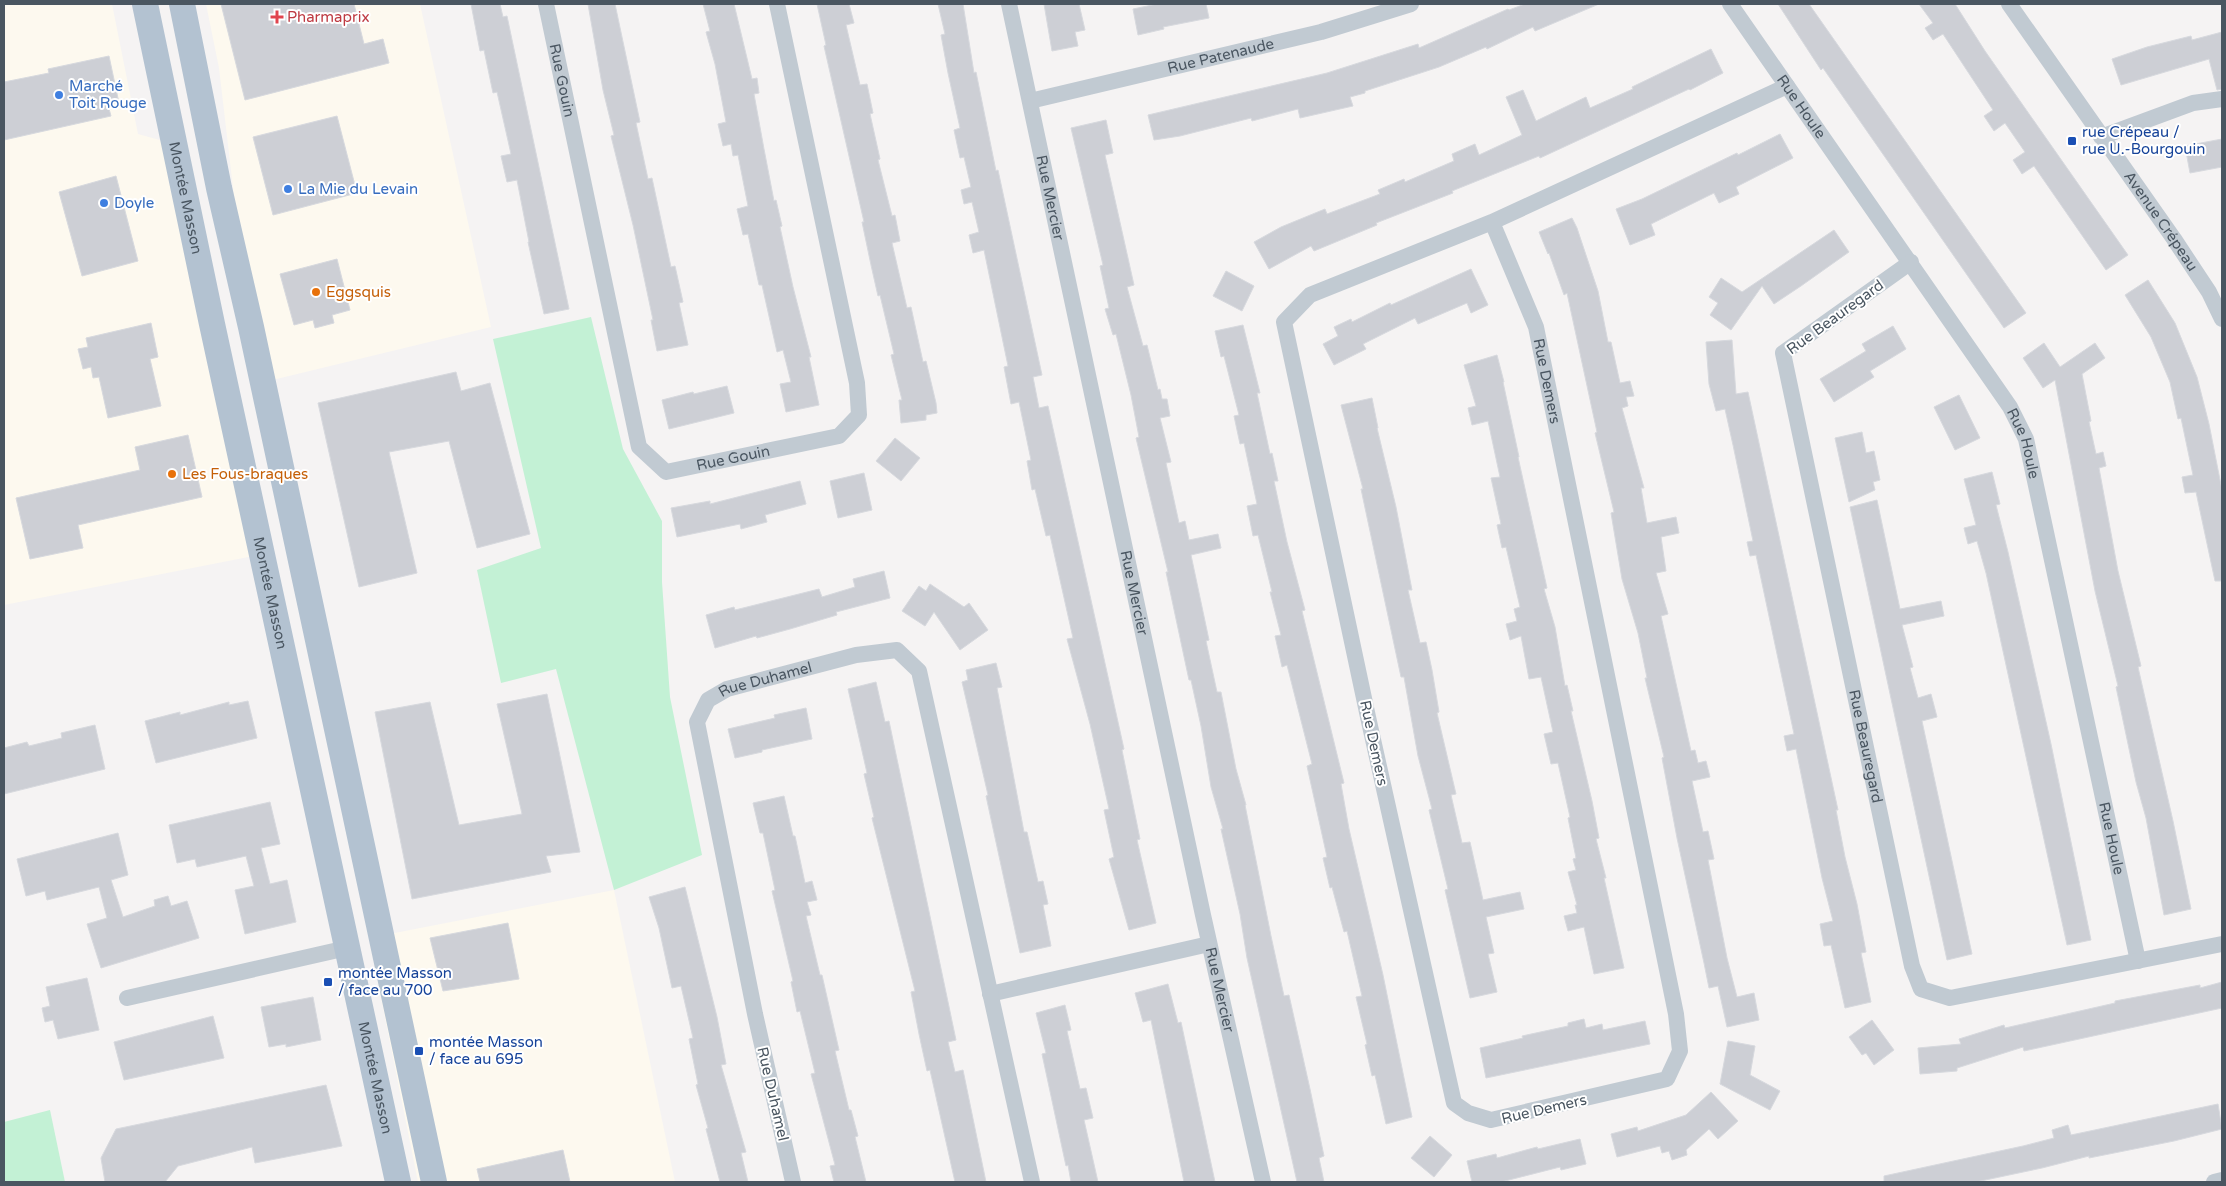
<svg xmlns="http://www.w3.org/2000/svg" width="2226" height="1186" viewBox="0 0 2226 1186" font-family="'Varela Round',sans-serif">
	<rect width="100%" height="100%" fill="#f5f3f3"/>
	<g fill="#fdf9ef">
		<polygon points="4,4 112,4 138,134 174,144 263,554 4,605"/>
		<polygon points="206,4 420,4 491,327 256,384 219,68"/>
		<polygon points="614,890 675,1182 418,1182 369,938"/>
	</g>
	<g fill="#c3f1d5">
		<polygon points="591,317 623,449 662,521 662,582 670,697 702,855 614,890 556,669 501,683 477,570 541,548 493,339"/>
		<polygon points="50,1110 65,1182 4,1182 4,1122"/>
	</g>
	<g fill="#cdcfd5" stroke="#d7d9de">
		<polygon points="221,4 354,4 364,44 383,39 389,63 245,100"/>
		<polygon points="471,4 500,4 503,17 507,16 569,309 544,314 528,242 529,242 517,180 507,182 501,156 511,154 497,92 493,93 484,50 480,51"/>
		<polygon points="588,4 615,4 640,122 636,123 648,179 652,178 671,267 675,266 683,302 679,303 688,345 657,351 651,320 653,320 633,225 611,136 614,135 603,90"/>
		<polygon points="703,4 734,4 752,79 757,78 759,93 754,94 764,149 774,201 776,200 782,226 780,227 793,287 811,357 809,357 819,405 786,412 780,384 791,382 783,350 777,352 762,285 759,285 748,234 743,235 737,209 748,206 738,155 733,156 731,144 723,146 718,124 726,122 715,64 706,32 710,31"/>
		<polygon points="817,4 849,4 854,23 846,25 860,85 867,84 873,113 870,114 880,159 878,160 892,216 895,215 900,241 892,243 907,308 911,307 923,362 926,361 936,403 937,413 926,415 926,420 901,423 899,400 902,400 891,355 894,354 880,295 878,296 871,265 862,222 864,222 824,46 826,45"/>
		<polygon points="938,4 963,4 974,73 976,72 996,171 998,170 1042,375 1033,377 1039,408 1048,406 1124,749 1122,750 1140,839 1137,840 1156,923 1129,930 1109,859 1114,857 1104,810 1109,809 1090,724 1067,639 1073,638 1050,535 1046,536 1035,489 1032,490 1027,461 1031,460 1019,402 1011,404 1004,367 1008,366 984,250 973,253 969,235 979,232 972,202 964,204 961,190 971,187 964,157 960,158 954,130 960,128 948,73 941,35 945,34"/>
		<polygon points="1044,4 1079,4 1085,30 1075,32 1078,46 1052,51"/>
		<polygon points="1157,4 1206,4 1209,18 1163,27 1164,29 1138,35 1133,9"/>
		<polygon points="1525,4 1599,4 1535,31 1533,27 1487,49 1486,47 1439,67 1365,91 1365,93 1350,97 1353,106 1300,118 1298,109 1252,121 1251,118 1180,136 1154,140 1148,115 1327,73 1418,44 1419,48 1508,9 1509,10"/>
		<polygon points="1778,4 1809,4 2026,313 2004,328 1823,68 1821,70"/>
		<polygon points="1919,4 1955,4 1985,51 2128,255 2106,270 2034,166 2022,174 2013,160 2025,152 2005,123 1994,131 1984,116 1993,110 1943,34 1933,40 1925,28 1933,23"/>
		<polygon points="2222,32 2222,89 2217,90 2209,59 2121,85 2112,59 2147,47 2191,36 2192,40"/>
		<polygon points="1711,49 1723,73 1690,90 1689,89 1540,158 1539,156 1452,191 1453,193 1376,223 1377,225 1314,251 1311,246 1269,269 1254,242 1281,227 1325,209 1327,214 1380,194 1378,190 1404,179 1405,182 1454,161 1452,154 1475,144 1479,155 1522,135 1506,97 1523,90 1536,121 1586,97 1590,108 1633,89 1632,87"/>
		<polygon points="109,56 119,103 108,105 111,116 4,140 4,82 49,73 48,69"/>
		<polygon points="337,116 357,193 273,215 253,137"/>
		<polygon points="1106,120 1113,153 1105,155 1134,285 1127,287 1143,346 1147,345 1158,390 1160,389 1162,399 1167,399 1170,416 1160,418 1171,462 1166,463 1179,523 1185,521 1189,540 1218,534 1221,548 1191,555 1209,640 1206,641 1217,692 1221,692 1236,769 1246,805 1245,805 1271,936 1284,996 1289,995 1310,1089 1324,1156 1319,1158 1324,1182 1297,1182 1247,958 1240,914 1221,829 1223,829 1211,787 1201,726 1191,680 1189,680 1166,572 1168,572 1136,438 1139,437 1131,395 1116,334 1113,335 1105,309 1109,308 1100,266 1103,265 1071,128"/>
		<polygon points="1780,134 1793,158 1736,187 1739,194 1719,203 1714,193 1651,224 1655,235 1630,245 1616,209 1642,199 1737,153 1738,155"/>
		<polygon points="2222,139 2222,167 2190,173 2185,146"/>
		<polygon points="116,176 138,261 82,276 59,192"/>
		<polygon points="1572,218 1577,228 1598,291 1608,342 1611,342 1620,383 1630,381 1634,396 1626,397 1628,406 1622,408 1644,488 1641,488 1647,523 1676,517 1679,533 1661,537 1666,571 1656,573 1668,614 1661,616 1691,751 1695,750 1698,763 1706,761 1710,777 1692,781 1703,832 1708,831 1714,859 1708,860 1727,958 1737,997 1754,993 1759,1020 1727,1027 1718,986 1709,988 1704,963 1677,838 1662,758 1664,757 1645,678 1647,678 1638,633 1622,579 1611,513 1614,512 1595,433 1597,432 1567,293 1564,295 1549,253 1548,254 1539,232"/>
		<polygon points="1834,230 1849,252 1801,286 1774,304 1762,286 1731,330 1710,315 1718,303 1709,297 1721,278 1742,292"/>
		<polygon points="337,259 350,310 332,315 334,323 315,328 313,320 294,325 280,274"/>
		<polygon points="1471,269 1488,305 1471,313 1467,303 1418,324 1415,318 1363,344 1366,349 1334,365 1323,344 1338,336 1334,327 1351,319 1352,322 1390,303 1391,305"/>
		<polygon points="1226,271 1254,286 1242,311 1213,296"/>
		<polygon points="2148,280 2175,323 2197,377 2209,424 2222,490 2222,581 2215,581 2196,492 2185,493 2182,477 2193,475 2181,418 2178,419 2170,382 2151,337 2125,295"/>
		<polygon points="151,323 158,357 150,359 161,406 108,418 99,377 93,378 91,367 83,369 78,349 88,347 86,338"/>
		<polygon points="1243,325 1260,393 1257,393 1270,454 1272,453 1278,481 1274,481 1287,542 1305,610 1302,611 1344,783 1341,784 1349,829 1383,975 1412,1117 1386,1124 1375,1075 1372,1076 1365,1045 1367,1044 1356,997 1362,996 1347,931 1344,932 1332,887 1330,888 1323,858 1327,857 1307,766 1312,764 1287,665 1282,667 1275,636 1281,635 1270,592 1272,592 1258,535 1253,536 1247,506 1257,504 1244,443 1240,444 1234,416 1239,415 1224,356 1221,357 1215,331"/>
		<polygon points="1893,326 1906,349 1870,371 1874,377 1834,402 1820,379 1866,351 1862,344"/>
		<polygon points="1732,340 1736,394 1748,392 1838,810 1836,810 1845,857 1857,904 1866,952 1861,953 1871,1002 1845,1008 1831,945 1824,946 1820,924 1833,921 1822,878 1796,749 1787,751 1784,736 1794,734 1756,555 1750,556 1747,542 1753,541 1733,445 1725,409 1716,411 1709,384 1706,342"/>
		<polygon points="2044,343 2060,367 2095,343 2105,358 2082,374 2091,421 2089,422 2096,454 2103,452 2106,466 2099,468 2118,571 2141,666 2138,667 2173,821 2191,909 2164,915 2146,818 2136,782 2116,687 2118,686 2095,591 2055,380 2043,388 2023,358"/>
		<polygon points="1497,355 1504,382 1503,382 1519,457 1518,457 1547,588 1544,589 1555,627 1565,686 1567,685 1573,711 1571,711 1592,801 1599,838 1596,839 1606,878 1604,878 1624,968 1594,974 1584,927 1568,931 1564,916 1577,913 1575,905 1577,905 1568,872 1576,870 1573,859 1576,858 1568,818 1570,817 1558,763 1551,764 1544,734 1553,732 1541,677 1529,679 1521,636 1510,640 1506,624 1517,621 1514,609 1520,607 1506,547 1502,548 1497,525 1501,524 1491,478 1500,477 1488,421 1472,425 1468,408 1476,406 1464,365"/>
		<polygon points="456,372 461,391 490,383 530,534 477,548 449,441 389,452 417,573 359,587 318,403"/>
		<polygon points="727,386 734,413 669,429 662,400 693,392 694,394"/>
		<polygon points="1959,395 1980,438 1955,450 1934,407"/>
		<polygon points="1372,398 1378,428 1377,428 1396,507 1412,590 1408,590 1420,643 1426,642 1432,670 1439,712 1437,713 1456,794 1451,795 1462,843 1470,842 1483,900 1520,892 1524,909 1486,917 1494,953 1488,954 1497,992 1470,998 1445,890 1448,889 1429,810 1432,809 1418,756 1404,677 1401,677 1361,489 1363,489 1341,405"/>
		<polygon points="1862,432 1866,453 1874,451 1880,480 1873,482 1875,490 1849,502 1835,438"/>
		<polygon points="188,435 202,497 78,525 83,548 30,559 16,498 140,470 135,447"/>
		<polygon points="895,438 920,458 901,481 876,461"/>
		<polygon points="1992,472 2000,504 1996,505 2008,552 2051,744 2091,940 2067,945 1986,573 1977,541 1968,544 1964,528 1976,525 1964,479"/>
		<polygon points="864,473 872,510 838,518 830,481"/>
		<polygon points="800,481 806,504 765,515 767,522 741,529 740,524 677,537 671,508 710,501 710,504"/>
		<polygon points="1877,500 1900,609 1941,601 1944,616 1902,625 1913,667 1910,668 1918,698 1931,694 1937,717 1922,721 1972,954 1947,960 1850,507"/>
		<polygon points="884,571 890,598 836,612 837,615 790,629 757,638 756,636 715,648 706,615 734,607 735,610 819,589 822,597 855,587 853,579"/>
		<polygon points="930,584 964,607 969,603 988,630 960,650 934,612 925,626 902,611 919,586 926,591"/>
		<polygon points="996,663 1002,687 997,688 1024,832 1027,832 1038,882 1043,881 1048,904 1043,905 1051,946 1020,953 986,796 988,795 962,682 968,680 966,670"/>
		<polygon points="876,682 885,722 889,721 956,1040 948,1042 955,1072 963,1070 986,1182 955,1182 930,1070 927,1071 919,1034 911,992 915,991 872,818 874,817 864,774 867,773 848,689"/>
		<polygon points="547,694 580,852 546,856 551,872 412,899 375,712 430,702 459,825 522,814 497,704"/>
		<polygon points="248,701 257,738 156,763 145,721 180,712 180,715 229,702 229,705"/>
		<polygon points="806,708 812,739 762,750 762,752 735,758 728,729 775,718 774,715"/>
		<polygon points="95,725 105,769 4,794 4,748 27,742 29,746 62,738 61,733"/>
		<polygon points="784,796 793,836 795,836 805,883 812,881 817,900 807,902 811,915 806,916 820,975 822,975 839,1050 835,1051 849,1110 851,1110 858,1136 855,1137 866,1182 834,1182 830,1166 835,1165 811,1074 815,1073 800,1011 797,1012 791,982 793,981 772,891 775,890 763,833 760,833 753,803"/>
		<polygon points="270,802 280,844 261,848 270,884 287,880 296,922 245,934 235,890 254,886 246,856 197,867 195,859 177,863 169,825"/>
		<polygon points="118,833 128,875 111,880 123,917 155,906 154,900 168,896 171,906 187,901 199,938 101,968 87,924 107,918 99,887 47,900 45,891 26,896 17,859"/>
		<polygon points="685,887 717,1017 726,1064 721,1065 746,1152 741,1153 748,1182 720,1182 706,1129 708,1128 696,1085 698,1084 689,1039 693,1038 681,986 672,988 659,928 649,897"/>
		<polygon points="508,923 519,979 443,991 430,938"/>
		<polygon points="87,978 99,1030 58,1039 53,1020 45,1022 42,1008 50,1006 46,987"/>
		<polygon points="2222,982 2222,1008 2024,1051 2023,1047 1957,1068 1957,1071 1920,1074 1918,1048 1961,1044 1959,1039 2004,1025 2005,1028 2115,1003 2115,1001 2200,985 2200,988"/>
		<polygon points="1168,984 1178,1023 1181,1022 1215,1182 1184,1182 1151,1020 1143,1022 1135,993"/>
		<polygon points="313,997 321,1040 286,1047 286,1044 269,1047 261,1007"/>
		<polygon points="1065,1005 1071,1030 1067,1031 1080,1089 1086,1088 1093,1118 1084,1120 1098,1182 1071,1182 1068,1165 1066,1166 1042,1054 1046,1053 1036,1013"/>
		<polygon points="213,1016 224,1058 124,1080 114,1042"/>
		<polygon points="1584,1019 1586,1028 1602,1024 1603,1030 1645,1021 1650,1044 1486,1078 1480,1048 1523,1038 1522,1036 1568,1026 1568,1023"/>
		<polygon points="1872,1020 1894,1050 1874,1065 1866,1053 1862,1055 1849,1037"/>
		<polygon points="1728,1041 1755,1046 1750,1075 1780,1091 1770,1110 1720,1084"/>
		<polygon points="326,1085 342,1146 255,1163 252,1147 178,1166 165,1182 105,1182 101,1158 116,1129"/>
		<polygon points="1711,1092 1738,1121 1718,1139 1709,1129 1686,1150 1687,1155 1672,1160 1669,1151 1662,1153 1660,1146 1617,1157 1611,1134 1637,1127 1638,1131 1686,1115"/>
		<polygon points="2218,1104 2222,1129 2174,1141 2089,1158 2089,1156 2042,1168 1976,1182 1884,1182 1884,1176 2023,1146 2054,1138 2052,1130 2068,1125 2071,1135"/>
		<polygon points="1430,1136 1452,1155 1434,1177 1411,1158"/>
		<polygon points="1580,1139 1586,1164 1561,1170 1560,1167 1501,1182 1472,1182 1467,1161 1496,1154 1497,1158 1537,1147 1538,1149"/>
		<polygon points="563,1150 570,1182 480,1182 477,1169"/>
	</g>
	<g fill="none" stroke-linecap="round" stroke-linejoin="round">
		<g stroke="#c1cad2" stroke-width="16">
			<path id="s1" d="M546 4 639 447 666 472 839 436 859 415 857 383 777 4"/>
			<path id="s2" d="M1009 4 1203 915 1263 1182"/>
			<path id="s3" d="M1730 4 2010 407 2026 439 2138 961"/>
			<path id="s4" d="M2009 4 2174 239 2209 292 2222 319"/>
			<path id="s5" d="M1030 101 1321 32 1411 4"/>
			<polyline points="2101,137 2193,103 2222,99"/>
			<path id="s6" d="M1492 222 1536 327 1676 1014 1680 1051 1667 1079 1491 1120 1468 1113 1454 1103 1368 717 1284 322 1310 295 1492 222 1787 86"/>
			<path id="s7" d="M1911 262 1783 353 1912 966 1921 989 1950 998 2222 944"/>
			<polyline points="990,994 1209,944"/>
			<polyline points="127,998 347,948"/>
			<path id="s8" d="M793 1182 755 1014 697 722 708 700 727 689 856 655 897 650 919 671 1032 1182"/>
			<polyline points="2214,1182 2222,1180"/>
		</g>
		<g stroke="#b3c2d1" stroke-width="26">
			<path id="s9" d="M145 4 212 324 398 1182"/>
			<polyline points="182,4 219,188 251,327 434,1182"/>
		</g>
	</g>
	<path fill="#e0444e" stroke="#fff" stroke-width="2" d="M274.5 9.5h5v5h5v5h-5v5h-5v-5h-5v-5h5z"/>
	<g fill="#3f7fe0" stroke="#fff" stroke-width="2">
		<circle cx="59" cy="95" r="5"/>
		<circle cx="288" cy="189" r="5"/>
		<circle cx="104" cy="203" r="5"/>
	</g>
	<g fill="#1a4fb4" stroke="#fff" stroke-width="2">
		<rect x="2067" y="136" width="10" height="10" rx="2.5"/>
		<rect x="323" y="977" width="10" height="10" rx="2.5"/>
		<rect x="414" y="1046" width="10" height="10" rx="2.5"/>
	</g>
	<g fill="#e8710a" stroke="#fff" stroke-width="2">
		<circle cx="316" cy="292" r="5"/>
		<circle cx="172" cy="474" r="5"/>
	</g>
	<g text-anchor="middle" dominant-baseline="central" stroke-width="4" stroke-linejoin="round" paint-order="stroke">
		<g font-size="15" fill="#be3a42" stroke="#fff" text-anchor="start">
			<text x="287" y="17">Pharmaprix</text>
		</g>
		<g font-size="15" fill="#4a5661" stroke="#fff">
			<text stroke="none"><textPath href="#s5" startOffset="196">Rue Patenaude</textPath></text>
			<text stroke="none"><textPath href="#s1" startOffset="78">Rue Gouin</textPath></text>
			<text stroke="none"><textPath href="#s3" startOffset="125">Rue Houle</textPath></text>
			<text stroke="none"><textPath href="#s9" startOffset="198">Montée Masson</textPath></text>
			<text stroke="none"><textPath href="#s2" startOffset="198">Rue Mercier</textPath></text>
			<text stroke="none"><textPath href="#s4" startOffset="265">Avenue Crépeau</textPath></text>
			<text transform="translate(1835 317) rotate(-36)">Rue Beauregard</text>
			<text stroke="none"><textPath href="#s6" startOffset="169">Rue Demers</textPath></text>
			<text stroke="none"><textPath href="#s3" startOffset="530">Rue Houle</textPath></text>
			<text stroke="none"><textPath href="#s1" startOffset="558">Rue Gouin</textPath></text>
			<text stroke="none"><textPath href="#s9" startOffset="602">Montée Masson</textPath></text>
			<text stroke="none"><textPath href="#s2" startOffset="602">Rue Mercier</textPath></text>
			<text stroke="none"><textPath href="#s8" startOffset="556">Rue Duhamel</textPath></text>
			<text transform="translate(1374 743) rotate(78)">Rue Demers</text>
			<text stroke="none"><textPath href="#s7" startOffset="559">Rue Beauregard</textPath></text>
			<text stroke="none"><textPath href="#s3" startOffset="935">Rue Houle</textPath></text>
			<text stroke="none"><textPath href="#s2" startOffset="1008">Rue Mercier</textPath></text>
			<text stroke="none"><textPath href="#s9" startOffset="1098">Montée Masson</textPath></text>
			<text transform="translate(773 1094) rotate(77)">Rue Duhamel</text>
			<text transform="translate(1544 1109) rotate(-13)">Rue Demers</text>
		</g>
		<g font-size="15" fill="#366cbe" stroke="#fff" text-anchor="start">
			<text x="69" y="86">Marché<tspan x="69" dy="17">Toit Rouge</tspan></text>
			<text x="298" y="189">La Mie du Levain</text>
			<text x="114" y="203">Doyle</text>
		</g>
		<g font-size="15" fill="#164399" stroke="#fff" text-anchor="start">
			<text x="2082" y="132">rue Crépeau /<tspan x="2082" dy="17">rue U.-Bourgouin</tspan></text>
			<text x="338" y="973">montée Masson<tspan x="338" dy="17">/ face au 700</tspan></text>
			<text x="429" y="1042">montée Masson<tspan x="429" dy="17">/ face au 695</tspan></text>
		</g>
		<g font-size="15" fill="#c56008" stroke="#fff" text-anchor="start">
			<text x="326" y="292">Eggsquis</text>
			<text x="182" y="474">Les Fous-braques</text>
		</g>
	</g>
	<rect width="2226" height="1186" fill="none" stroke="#4a5661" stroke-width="10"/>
</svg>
